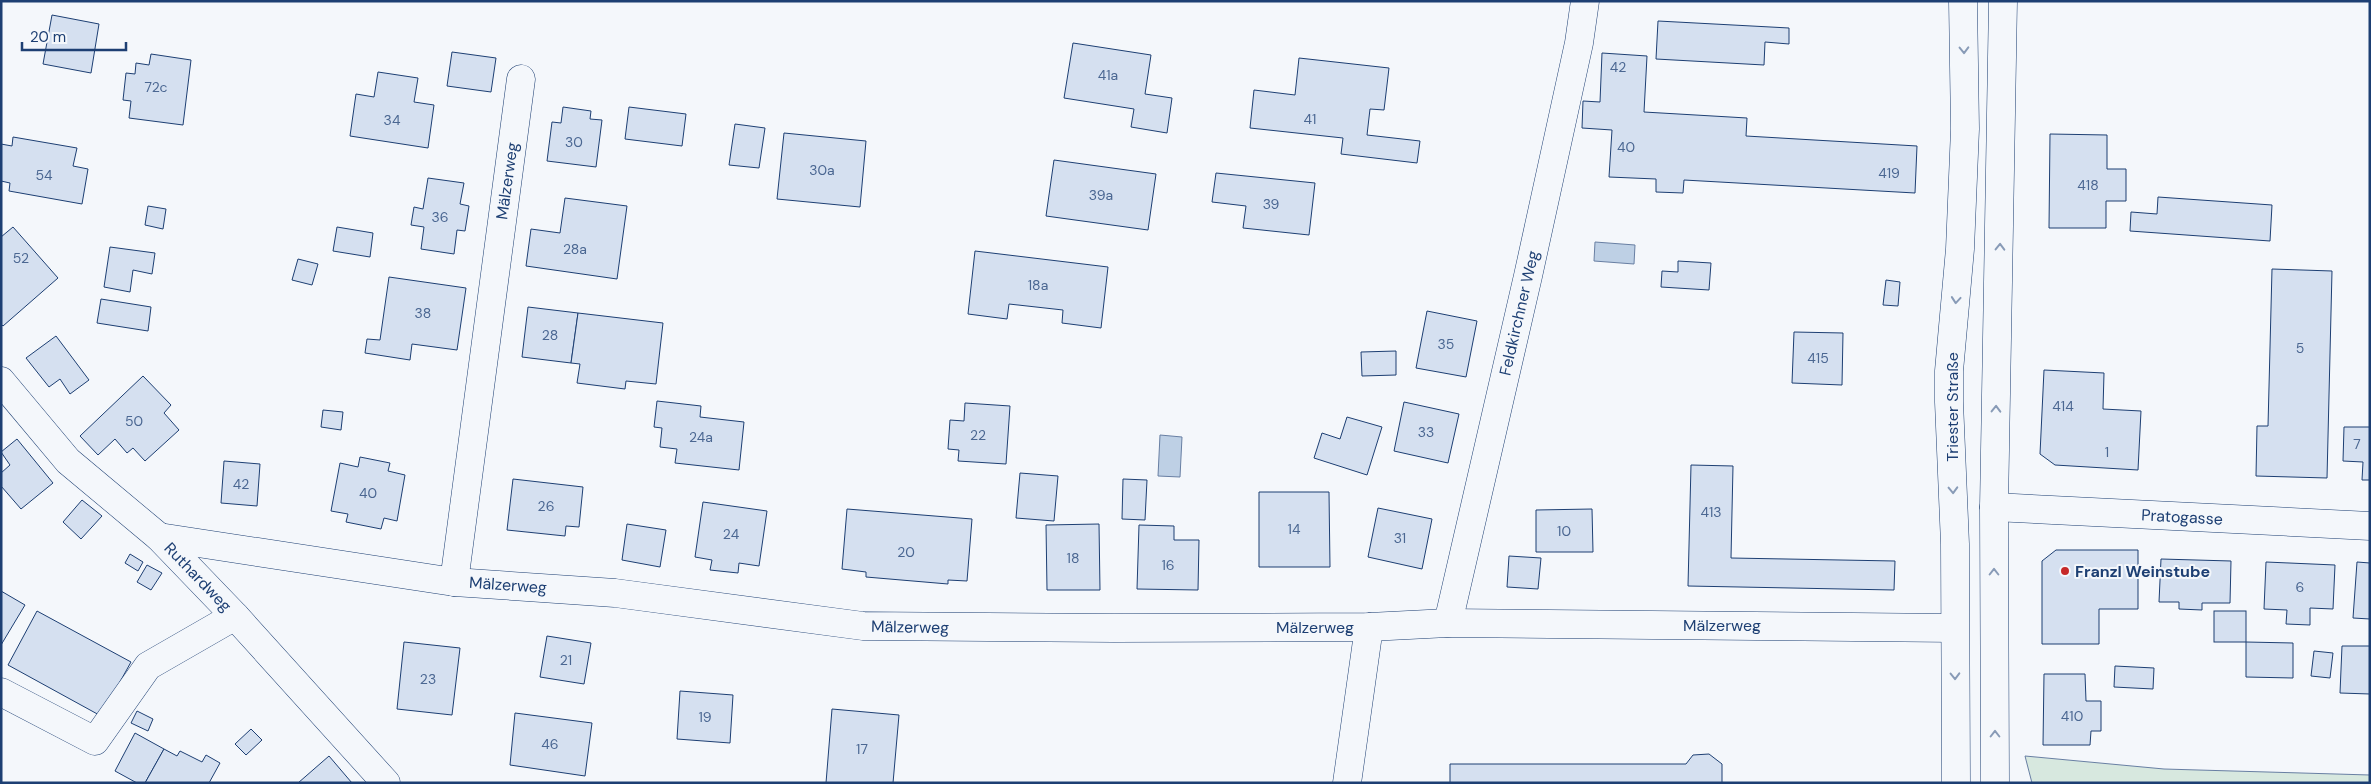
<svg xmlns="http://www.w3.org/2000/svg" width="2371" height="784" viewBox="0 0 2371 784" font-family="'DM Sans',sans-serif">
	<rect width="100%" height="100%" fill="#f4f7fb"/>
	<polygon fill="#d7e8df" stroke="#687fa3" points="2025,756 2164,769 2370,775 2370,783 2032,783"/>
	<g fill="#bed0e5" stroke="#687fa3">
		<polygon points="1595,242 1635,245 1634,264 1594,261"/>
		<polygon points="1160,435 1182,437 1180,477 1158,476"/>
	</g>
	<g fill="#d5e0f0" stroke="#1d3f73">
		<polygon points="52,15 99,24 91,73 43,64"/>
		<polygon points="1658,21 1789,28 1789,44 1765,42 1764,65 1656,59"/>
		<polygon points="1073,43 1151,55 1145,94 1172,98 1167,133 1131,127 1134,109 1064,98"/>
		<polygon points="452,52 496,58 491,92 447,86"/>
		<polygon points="1602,53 1647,56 1644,112 1747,118 1746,136 1917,146 1915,193 1684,180 1683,193 1656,192 1656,179 1609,177 1612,130 1582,128 1583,101 1600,102"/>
		<polygon points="151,54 191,60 183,125 129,118 131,101 123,100 126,73 135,74 136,63 149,65"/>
		<polygon points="1299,58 1389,68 1384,110 1370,109 1367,135 1420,141 1417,163 1341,154 1343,138 1250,128 1254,90 1295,95"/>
		<polygon points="378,72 418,78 414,102 434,105 428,148 350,136 356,94 374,97"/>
		<polygon points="563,107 591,111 590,119 602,120 596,167 547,161 552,122 561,123"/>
		<polygon points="629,107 686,114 682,146 625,139"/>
		<polygon points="735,124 765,128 759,168 729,165"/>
		<polygon points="784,133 866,141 860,207 777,199"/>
		<polygon points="2050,134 2107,135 2107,169 2126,169 2126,201 2106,201 2106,228 2049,228"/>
		<polygon points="13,137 77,148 73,166 88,169 82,204 9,191 10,183 1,181 1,144 12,146"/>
		<polygon points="1054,160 1156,174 1148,230 1046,216"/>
		<polygon points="1216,173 1315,183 1309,235 1243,228 1246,206 1212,202"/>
		<polygon points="428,178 464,183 460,204 469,206 465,231 457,230 454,254 421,249 424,227 411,225 414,207 423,209"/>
		<polygon points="2158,197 2272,205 2270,241 2130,231 2131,212 2157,214"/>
		<polygon points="565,198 627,206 617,279 526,266 531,229 560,233"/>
		<polygon points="148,206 166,209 163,229 145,225"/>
		<polygon points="13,227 58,278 3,326 1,324 1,237"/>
		<polygon points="337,227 373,233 370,257 333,251"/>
		<polygon points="110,247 155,253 152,274 133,270 130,292 104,287"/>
		<polygon points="975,251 1108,267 1101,328 1062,323 1063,310 1009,304 1007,319 968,314"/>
		<polygon points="298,259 318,264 312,285 292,280"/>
		<polygon points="1678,261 1711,263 1709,290 1661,287 1662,271 1678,272"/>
		<polygon points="2272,269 2332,271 2327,478 2256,476 2257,426 2268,426"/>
		<polygon points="389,277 466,288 457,350 412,344 410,360 365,353 367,339 380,340"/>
		<polygon points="1886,280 1900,282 1898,306 1883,305"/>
		<polygon points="101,299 151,307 148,331 97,323"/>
		<polygon points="528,307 578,313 571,363 522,357"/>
		<polygon points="1427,311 1477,321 1466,377 1416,368"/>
		<polygon points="578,313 663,323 656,384 626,381 625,389 577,383 580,364 571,363"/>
		<polygon points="1794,332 1843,333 1842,385 1792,383"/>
		<polygon points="56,336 89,380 70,394 60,379 49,387 26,358"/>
		<polygon points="1396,351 1396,375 1362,376 1361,352"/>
		<polygon points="2044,370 2104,373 2103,409 2141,411 2138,470 2055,465 2040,454"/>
		<polygon points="143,376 171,405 164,413 179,430 145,461 133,448 127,453 115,439 98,455 80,436"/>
		<polygon points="657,401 701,406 700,417 744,422 739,470 675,463 677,449 660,447 662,428 654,427"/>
		<polygon points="1404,402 1459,414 1448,463 1394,451"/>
		<polygon points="965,403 1010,406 1006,464 958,461 959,450 948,449 950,420 964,421"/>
		<polygon points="323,410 343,412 341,430 321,427"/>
		<polygon points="1347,417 1382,427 1367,475 1314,458 1322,433 1340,439"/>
		<polygon points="2344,427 2370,427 2370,480 2362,480 2363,462 2343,461"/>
		<polygon points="17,439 53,483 21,509 1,486 1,473 10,465 1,452"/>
		<polygon points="360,457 390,463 388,471 405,475 397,521 384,518 381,529 346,522 348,514 331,511 340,463 358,467"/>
		<polygon points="224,461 260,464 257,506 221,503"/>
		<polygon points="1691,465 1733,466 1731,558 1895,561 1894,590 1688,586"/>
		<polygon points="1020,473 1058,476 1054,521 1016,518"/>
		<polygon points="513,479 583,487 579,527 566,526 565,536 507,530"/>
		<polygon points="1123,479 1147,480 1145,520 1122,519"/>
		<polygon points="1259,492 1329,492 1330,567 1259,567"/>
		<polygon points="82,500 102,516 81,539 63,522"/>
		<polygon points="703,502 767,511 759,566 739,563 738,573 710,570 712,560 695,557"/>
		<polygon points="1378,508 1432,519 1422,569 1368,557"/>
		<polygon points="847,509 972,519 967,581 948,580 948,584 866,577 866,572 842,569"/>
		<polygon points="1592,509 1593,552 1536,552 1536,510"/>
		<polygon points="627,524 666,530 660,567 622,560"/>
		<polygon points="1099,524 1100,590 1047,590 1046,525"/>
		<polygon points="1139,525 1174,526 1174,540 1199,540 1198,590 1137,589"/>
		<polygon points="2056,550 2138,550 2138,609 2099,609 2099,644 2042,644 2042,561"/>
		<polygon points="130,554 143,562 138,571 125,563"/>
		<polygon points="1509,556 1541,558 1538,589 1507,587"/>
		<polygon points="2161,559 2231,561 2230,603 2202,603 2202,610 2179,609 2179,602 2159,602"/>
		<polygon points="2266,562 2335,565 2333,609 2310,608 2310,625 2286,624 2287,610 2264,609"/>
		<polygon points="2357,562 2370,563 2370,619 2353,618"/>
		<polygon points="147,565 162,573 151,590 137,582"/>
		<polygon points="1,591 25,605 1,645"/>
		<polygon points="37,611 131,662 101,716 8,665"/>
		<rect x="2214" y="611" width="32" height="31"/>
		<polygon points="547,636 591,643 584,684 540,677"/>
		<polygon points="404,642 460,648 452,715 397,709"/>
		<polygon points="2246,642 2293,643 2293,678 2246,677"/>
		<polygon points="2342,646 2370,646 2370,694 2340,693"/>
		<polygon points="2314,651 2333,653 2330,678 2311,676"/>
		<polygon points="2115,666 2154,668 2153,689 2114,687"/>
		<polygon points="2044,674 2085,674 2086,701 2101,701 2101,731 2091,731 2090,745 2043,745"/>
		<polygon points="680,691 733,695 730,743 677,739"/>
		<polygon points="832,709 899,715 893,783 826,783"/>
		<polygon points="137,711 153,719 148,731 131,723"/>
		<polygon points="515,713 592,723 585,776 510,765"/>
		<polygon points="251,729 262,740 246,755 235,744"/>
		<polygon points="135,733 164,749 145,783 137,783 115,771"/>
		<polygon points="164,749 177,756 180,751 202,762 206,755 220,763 209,783 145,783"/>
		<polygon points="1709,754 1722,764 1722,783 1450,783 1450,764 1686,764 1693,755"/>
		<polygon points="329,756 352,783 298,783"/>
	</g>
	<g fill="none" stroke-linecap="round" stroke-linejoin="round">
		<defs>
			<g id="minor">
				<polyline points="1,381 68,461 159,537 235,616 386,783"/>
				<polyline points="1994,507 2370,526"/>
				<polyline points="159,537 454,582 615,593 863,626 1114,628 1369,627 1448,623 1954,628"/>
				<polyline points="454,582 521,79"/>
				<polyline points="1448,623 1528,276 1579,43 1585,1"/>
				<polyline points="1,692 95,741 148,666 235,616"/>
				<polyline points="1347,783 1369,627"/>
			</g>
			<g id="major">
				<polyline points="1956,783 1955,544 1949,402 1949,371 1960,249 1965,129 1963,1"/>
				<polyline points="1995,783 1994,507 2003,1"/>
			</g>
		</defs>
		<use href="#minor" stroke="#1d3f73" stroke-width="29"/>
		<use href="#major" stroke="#1d3f73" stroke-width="29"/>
		<use href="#minor" stroke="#f4f7fb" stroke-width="28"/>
		<use href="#major" stroke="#f4f7fb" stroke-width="28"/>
	</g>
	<defs><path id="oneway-chevron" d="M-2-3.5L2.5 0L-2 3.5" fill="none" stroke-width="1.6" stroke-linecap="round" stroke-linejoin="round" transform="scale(1.25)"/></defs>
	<g stroke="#889bb7">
		<use href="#oneway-chevron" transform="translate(1964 50) rotate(89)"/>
		<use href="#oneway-chevron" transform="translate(2000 247) rotate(-89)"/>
		<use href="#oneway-chevron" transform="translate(1956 300) rotate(95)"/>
		<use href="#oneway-chevron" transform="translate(1996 409) rotate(-89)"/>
		<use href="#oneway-chevron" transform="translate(1953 490) rotate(88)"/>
		<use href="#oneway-chevron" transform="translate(1994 572) rotate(-90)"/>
		<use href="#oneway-chevron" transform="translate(1955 676) rotate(89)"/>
		<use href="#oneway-chevron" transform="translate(1995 734) rotate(-90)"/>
	</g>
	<circle fill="#c62828" stroke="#f4f7fb" stroke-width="2" cx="2065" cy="571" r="5"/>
	<g text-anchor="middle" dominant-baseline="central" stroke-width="4" stroke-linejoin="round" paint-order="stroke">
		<g font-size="14" fill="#4b6792">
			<text x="1618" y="67">42</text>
			<text x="1108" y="75">41a</text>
			<text x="156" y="87">72c</text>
			<text x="1310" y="119">41</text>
			<text x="392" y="120">34</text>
			<text x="574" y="142">30</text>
			<text x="1626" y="147">40</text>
			<text x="822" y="170">30a</text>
			<text x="1889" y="173">419</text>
			<text x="44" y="175">54</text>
			<text x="2088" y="185">418</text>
			<text x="1101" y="195">39a</text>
			<text x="1271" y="204">39</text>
			<text x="440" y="217">36</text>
			<text x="575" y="249">28a</text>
			<text x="21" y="258">52</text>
			<text x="1038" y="285">18a</text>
			<text x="423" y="313">38</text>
			<text x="550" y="335">28</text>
			<text x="1446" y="344">35</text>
			<text x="2300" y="348">5</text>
			<text x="1818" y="358">415</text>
			<text x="2063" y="406">414</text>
			<text x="134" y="421">50</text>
			<text x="1426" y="432">33</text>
			<text x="978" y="435">22</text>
			<text x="701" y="437">24a</text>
			<text x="2357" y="444">7</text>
			<text x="2107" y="452">1</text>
			<text x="241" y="484">42</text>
			<text x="368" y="493">40</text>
			<text x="546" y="506">26</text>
			<text x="1711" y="512">413</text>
			<text x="1294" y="529">14</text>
			<text x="1564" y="531">10</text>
			<text x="731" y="534">24</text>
			<text x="1400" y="538">31</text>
			<text x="906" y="552">20</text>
			<text x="1073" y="558">18</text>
			<text x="1168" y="565">16</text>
			<text x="2300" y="587">6</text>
			<text x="566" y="660">21</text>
			<text x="428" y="679">23</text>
			<text x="2072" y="716">410</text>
			<text x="705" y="717">19</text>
			<text x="550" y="744">46</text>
			<text x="862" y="749">17</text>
		</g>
		<g font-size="16" fill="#1d3f73" stroke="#f4f7fb">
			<text transform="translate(507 181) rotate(-82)">Mälzerweg</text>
			<text transform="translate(1519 313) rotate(-77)">Feldkirchner Weg</text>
			<text transform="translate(1952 407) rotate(-90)">Triester Straße</text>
			<text transform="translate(2182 517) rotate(3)">Pratogasse</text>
			<text transform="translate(198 577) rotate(46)">Ruthardweg</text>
			<text transform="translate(508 585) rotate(4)">Mälzerweg</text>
			<text x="1722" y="625">Mälzerweg</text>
			<text transform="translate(910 627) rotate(1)">Mälzerweg</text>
			<text x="1315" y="627">Mälzerweg</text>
		</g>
		<g font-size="16" font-weight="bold" fill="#1d3f73" stroke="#f4f7fb" text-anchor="start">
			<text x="2075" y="571">Franzl Weinstube</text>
		</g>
	</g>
	<rect width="2371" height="784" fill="none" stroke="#1d3f73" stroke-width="5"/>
	<path d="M22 42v8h104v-8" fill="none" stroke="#1d3f73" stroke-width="2.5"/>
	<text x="30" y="42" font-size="15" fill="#1d3f73" stroke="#f4f7fb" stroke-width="4" paint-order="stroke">20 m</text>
</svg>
